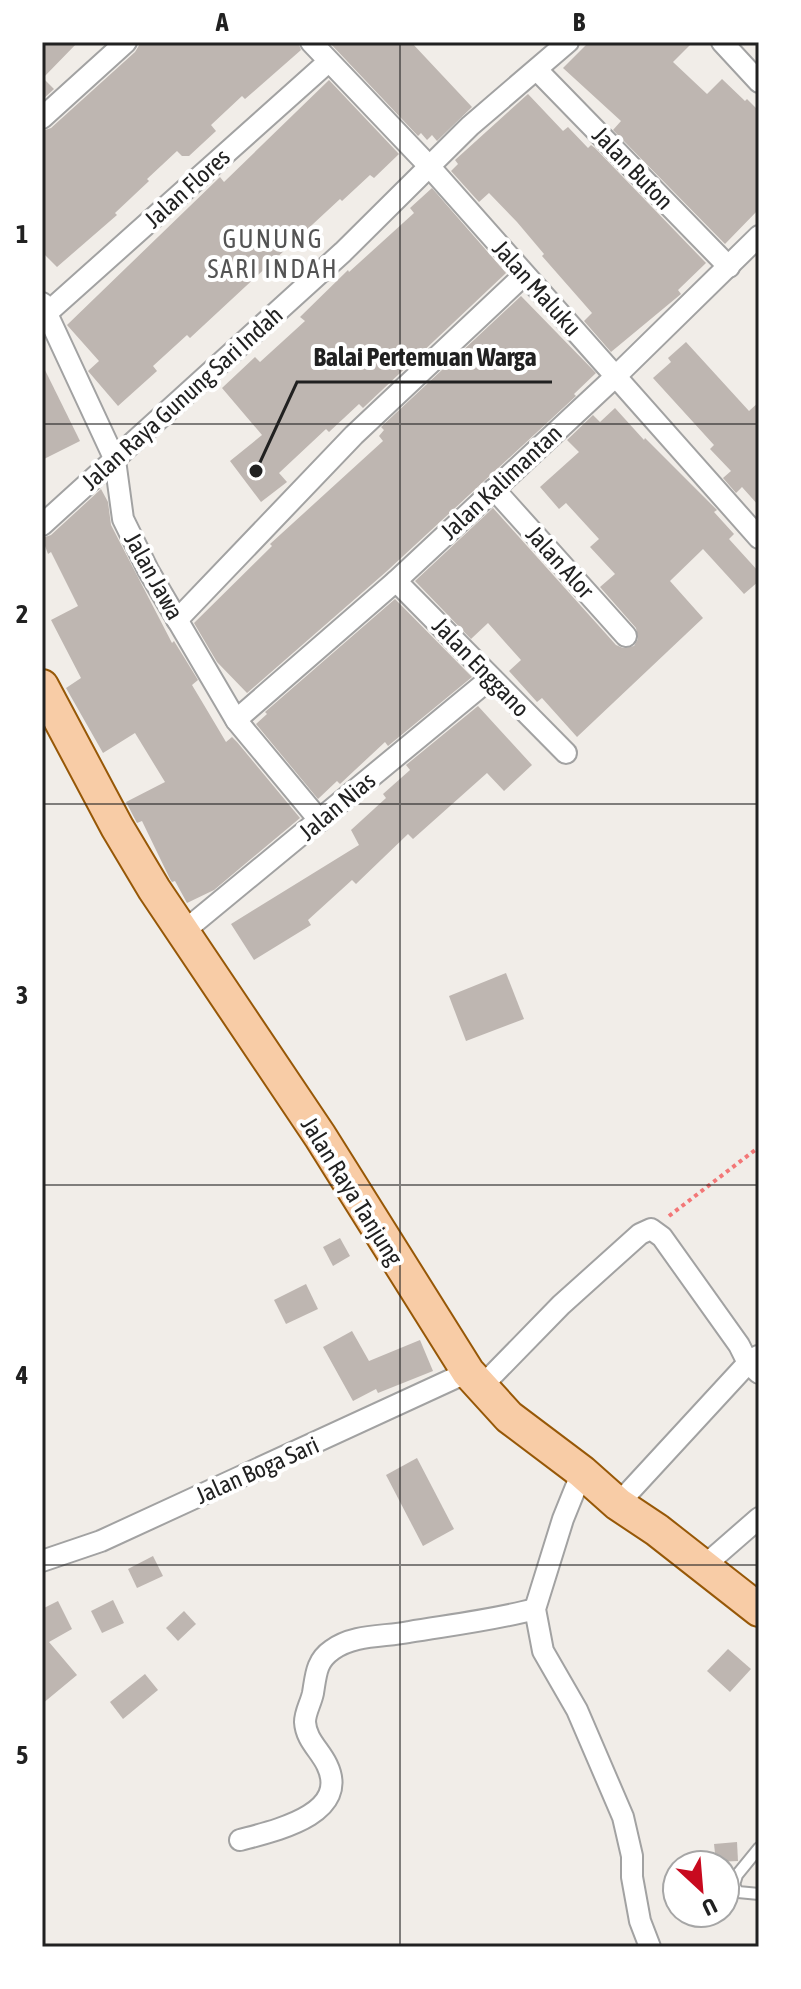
<svg xmlns="http://www.w3.org/2000/svg" width="801" height="1989" viewBox="0 0 801 1989" font-family="'Asap Condensed',sans-serif">
	<rect width="100%" height="100%" fill="#f1ede8"/>
	<g fill="#beb6b1">
		<polygon points="42,42 78,42 43,78 54,89 42,100"/>
		<polygon points="141,42 298,42 301,50 245,99 242,96 211,125 216,131 189,156 182,156 177,151 147,179 149,181 115,213 117,215 57,267 42,252 42,131 51,128 135,52"/>
		<polygon points="329,42 411,42 472,107 437,141 432,135 427,140 421,133 418,136"/>
		<polygon points="589,42 693,42 673,62 707,94 722,79 745,101 747,99 759,111 759,209 725,244 613,130 621,121 563,68"/>
		<polygon points="329,80 399,154 374,178 370,175 342,201 340,199 190,338 187,335 153,366 157,371 118,406 88,371 99,361 67,325 220,177 224,182"/>
		<polygon points="528,94 563,131 568,127 588,148 591,145 595,148 706,263 678,290 681,294 611,352 584,321 592,313 542,256 544,254 517,222 489,193 479,202 451,171 458,164 455,160"/>
		<polygon points="432,188 506,273 363,408 359,404 329,432 326,429 279,473 287,482 261,502 230,461 262,435 222,388 255,357 260,362 305,321 300,317 348,270 349,272 414,213 410,208"/>
		<polygon points="521,296 596,373 574,394 576,396 387,571 247,693 217,662 194,623 272,546 270,544 383,441 379,436 384,430 381,427"/>
		<polygon points="686,342 749,411 759,402 759,506 742,487 736,493 723,478 731,471 710,449 714,445 653,378 671,362 668,358"/>
		<polygon points="42,364 80,441 42,460"/>
		<polygon points="615,408 644,440 645,438 717,510 714,512 734,534 729,539 759,572 759,581 744,594 703,549 670,581 703,618 577,737 542,698 537,702 509,671 521,660 488,623 471,639 415,581 493,508 616,645 623,648 634,646 638,639 636,628 600,587 615,574 590,547 599,539 566,503 559,509 540,487 579,452 567,440 593,415 600,422"/>
		<polygon points="101,489 108,502 111,525 172,643 174,641 198,680 192,685 201,700 226,742 232,737 237,742 300,818 214,890 187,903 175,881 172,882 170,879 142,821 137,823 126,802 165,782 135,733 103,753 66,688 81,678 51,620 78,606 51,552 48,554 42,538 51,535"/>
		<polygon points="395,599 472,677 388,746 385,742 340,784 337,781 318,799 256,724 267,714 265,712"/>
		<polygon points="478,706 532,765 504,791 487,773 413,839 408,834 356,884 352,880 308,920 311,925 254,960 231,924 359,845 351,830 386,798 383,794 410,770 406,765"/>
		<polygon points="506,973 524,1019 466,1041 449,996"/>
		<polygon points="340,1238 350,1256 333,1266 323,1247"/>
		<polygon points="306,1284 318,1309 286,1324 274,1300"/>
		<polygon points="352,1331 369,1361 420,1340 433,1371 378,1393 376,1389 353,1401 323,1347"/>
		<polygon points="417,1458 454,1529 423,1546 386,1475"/>
		<polygon points="153,1556 163,1576 137,1588 128,1569"/>
		<polygon points="113,1600 124,1623 102,1633 91,1611"/>
		<polygon points="58,1601 72,1629 49,1642 77,1675 42,1704 42,1609"/>
		<polygon points="184,1611 196,1624 178,1641 166,1628"/>
		<polygon points="728,1649 751,1669 730,1692 707,1671"/>
		<polygon points="145,1674 158,1690 123,1719 110,1702"/>
		<polygon points="737,1842 738,1861 716,1862 714,1844"/>
	</g>
	<g fill="none" stroke-linecap="round" stroke-linejoin="round">
		<defs>
			<polyline id="service" points="759,1848 737,1875 734,1885 738,1892 759,1894"/>
			<g id="minor">
				<polyline points="311,42 429,166 759,538"/>
				<polyline points="722,42 759,82"/>
				<polyline points="537,70 729,267"/>
				<polyline points="42,118 126,42"/>
				<polyline points="42,303 115,460 123,519 148,570 236,720 320,821"/>
				<polyline points="47,313 328,62"/>
				<polyline points="494,489 626,636"/>
				<polyline points="42,525 343,252 470,126 568,42"/>
				<polyline points="396,581 566,753"/>
				<polyline points="177,620 354,435 524,275"/>
				<polyline points="236,720 396,581 616,376 759,236"/>
				<polyline points="183,932 491,678"/>
				<polyline points="481,1387 561,1305 640,1234 651,1229 662,1237 739,1345 748,1363 759,1373"/>
				<polyline points="582,1472 563,1519 535,1609 543,1651 577,1710 623,1817 632,1856 632,1877 640,1921 650,1947"/>
				<polyline points="618,1504 748,1363 758,1356"/>
				<polyline points="42,1561 101,1541 468,1372"/>
				<polyline points="704,1566 759,1518"/>
				<path d="M240 1840C273 1831 351 1815 327 1765 320 1750 306 1740 305 1722 305 1712 311 1703 313 1693 316 1675 316 1661 332 1650 354 1634 384 1637 409 1632 451 1625 494 1620 535 1609"/>
			</g>
			<polyline id="primary" points="42,686 117,827 154,889 320,1136 468,1372 509,1417 582,1472 618,1504 657,1530 759,1610"/>
		</defs>
		<use href="#service" stroke="#a2a2a2" stroke-width="14"/>
		<use href="#minor" stroke="#a2a2a2" stroke-width="24"/>
		<use href="#primary" stroke="#975807" stroke-width="36"/>
		<polyline stroke="#f37777" stroke-width="4" stroke-dasharray="4 4" stroke-linecap="butt" points="669,1216 759,1147"/>
		<use href="#service" stroke="#fff" stroke-width="10"/>
		<use href="#minor" stroke="#fff" stroke-width="20"/>
		<use href="#primary" stroke="#f8cca6" stroke-width="32"/>
	</g>
	<path fill="none" stroke="#212121" stroke-width="2" stroke-opacity="0.55" d="M400 42V1947M42 424H759M42 804H759M42 1185H759M42 1565H759"/>
	<g text-anchor="middle" dominant-baseline="central" stroke-width="8" stroke-linejoin="round" paint-order="stroke">
		<g font-size="24" fill="#212121" stroke="#fff">
			<text transform="translate(633 168) rotate(46)">Jalan Buton</text>
			<text transform="translate(187 188) rotate(-42)">Jalan Flores</text>
			<text transform="translate(537 288) rotate(48)">Jalan Maluku</text>
			<text transform="translate(182 398) rotate(-42)">Jalan Raya Gunung Sari Indah</text>
			<text transform="translate(501 482) rotate(-43)">Jalan Kalimantan</text>
			<text transform="translate(560 562) rotate(48)">Jalan Alor</text>
			<text transform="translate(154 576) rotate(61)">Jalan Jawa</text>
			<text transform="translate(481 667) rotate(46)">Jalan Enggano</text>
			<text transform="translate(337 806) rotate(-40)">Jalan Nias</text>
			<text transform="translate(352 1191) rotate(58)">Jalan Raya Tanjung</text>
			<text transform="translate(257 1470) rotate(-24)">Jalan Boga Sari</text>
		</g>
		<g font-size="26" letter-spacing="2" fill="#545454" stroke="#fff">
			<text x="273" y="239">GUNUNG<tspan x="273" dy="30">SARI INDAH</tspan></text>
		</g>
	</g>
	<path fill="none" stroke="#212121" stroke-width="3" d="M256 471L297 382H552"/>
	<circle fill="#212121" stroke="#fff" stroke-width="3" cx="256" cy="471" r="8"/>
	<g font-size="26" text-anchor="middle" font-weight="bold" fill="#212121" stroke="#fff" stroke-width="8" stroke-linejoin="round" paint-order="stroke">
		<text x="425" y="366">Balai Pertemuan Warga</text>
	</g>
	<rect width="801" height="1989" fill="none" stroke="#ffffff" stroke-width="88"/>
	<g transform="translate(701 1889) rotate(154)"><circle r="38" fill="#ffffff" stroke="#a6a6a6" stroke-width="2"/>
	<path d="M0-6L14 30L0 20L-14 30Z" fill="#c80a1f"/>
	<text y="-12" font-size="22" font-weight="bold" text-anchor="middle" fill="#212121">U</text>
	</g>
	<rect x="44" y="44" width="713" height="1901" fill="none" stroke="#212121" stroke-width="3"/>
	<g font-size="26" text-anchor="middle" font-weight="bold" fill="#212121">
		<text x="222" y="31">A</text>
		<text x="579" y="31">B</text>
		<text x="22" y="243">1</text>
		<text x="22" y="623">2</text>
		<text x="22" y="1004">3</text>
		<text x="22" y="1384">4</text>
		<text x="22" y="1764">5</text>
	</g>
</svg>
